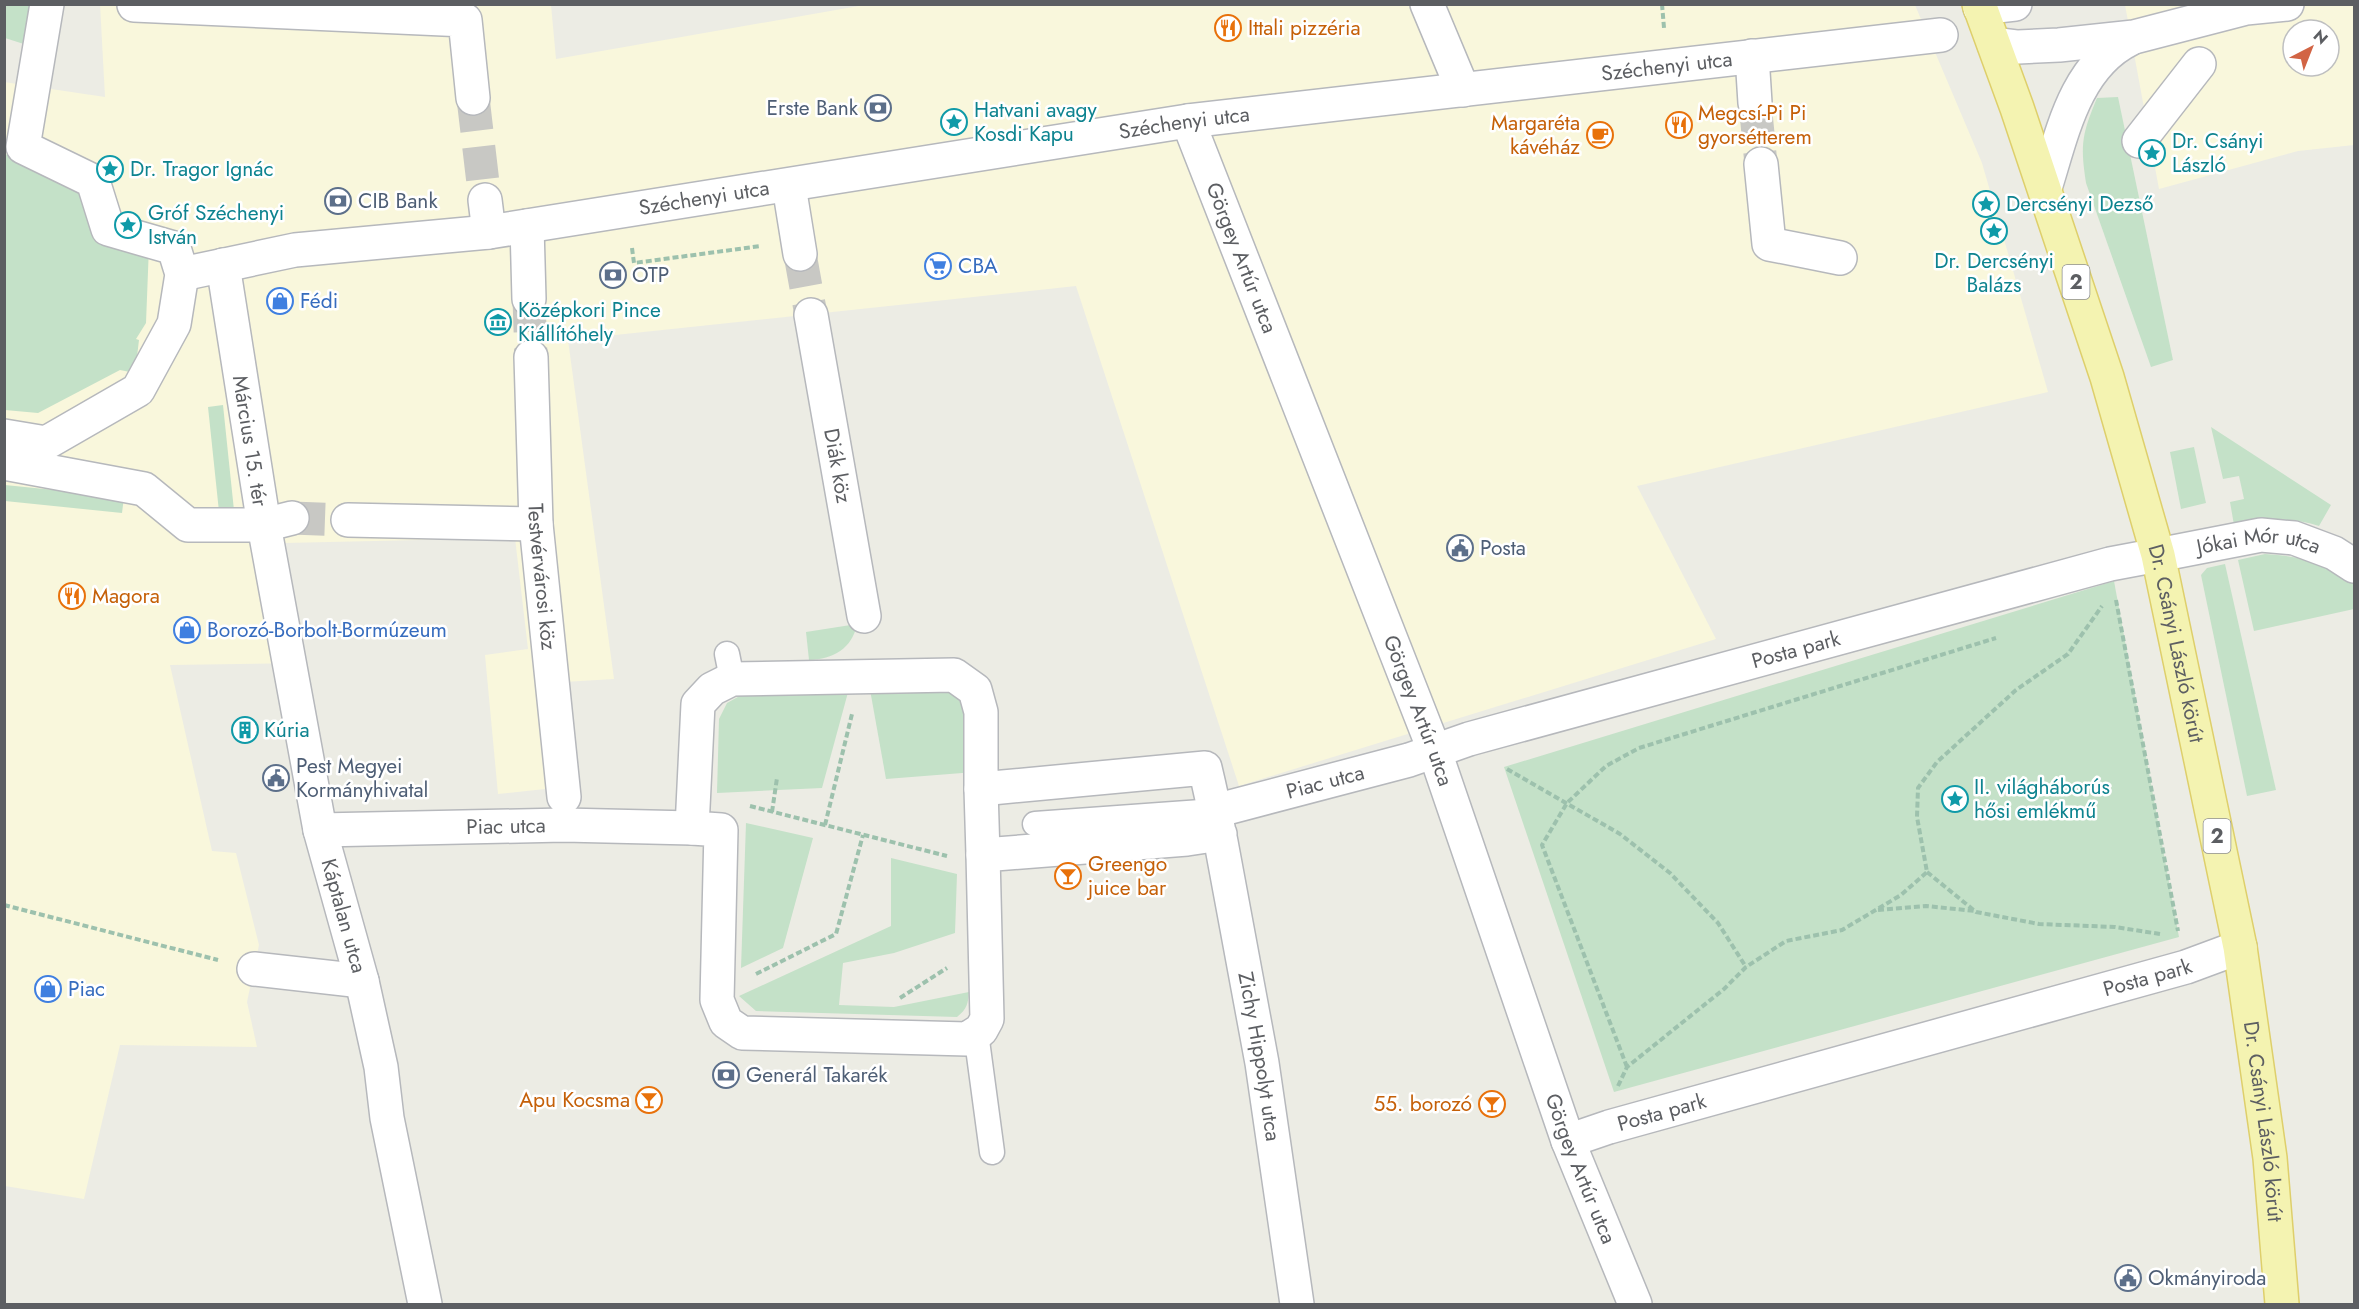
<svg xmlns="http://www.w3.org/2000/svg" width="2359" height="1309" viewBox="0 0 2359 1309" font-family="Jost,sans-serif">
	<rect width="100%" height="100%" fill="#ecece4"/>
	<g fill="#f9f7dc" fill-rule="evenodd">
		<polygon points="100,4 551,5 556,59 870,4 1915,5 1982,163 2048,392 1637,486 1716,639 1239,786 1076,286 568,340 614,679 564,682 573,786 498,794 485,655 528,649 515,538 284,543 306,663 170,665 212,851 236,853 259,945 247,1002 257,1047 120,1045 84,1199 5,1186 4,82 105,97"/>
		<path d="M2125 5H2354V145L2298 151 2159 189ZM2293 30H2329V66H2293Z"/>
	</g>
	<g fill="#c4e1c8">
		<polygon points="4,5 29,5 30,46 5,38"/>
		<path d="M2118 97 2173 360 2151 367 2086 183C2080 144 2082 134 2097 98Z"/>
		<polygon points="5,154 82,182 149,246 146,323 136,339 139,340 135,373 120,370 38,413 5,410"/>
		<polygon points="223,405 235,520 220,521 208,407"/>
		<path d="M2211 427 2331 505 2319 526C2290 516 2264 520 2234 525L2230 502 2244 499 2239 476 2223 479Z"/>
		<polygon points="2194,447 2206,503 2181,509 2170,452"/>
		<polygon points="5,485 124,497 122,513 5,501"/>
		<path d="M2265 554C2302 556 2323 563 2354 584V609L2254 631 2238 560Z"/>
		<polygon points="2225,564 2276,790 2247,796 2201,575 2207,568"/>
		<polygon points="2114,581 2179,937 1614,1092 1504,767"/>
		<path d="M857 624C852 649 833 659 809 660L806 632Z"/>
		<polygon points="948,682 966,695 975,772 886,779 869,684"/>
		<polygon points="850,685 822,788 717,793 719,719 727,703 745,693"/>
		<polygon points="746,823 813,838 783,948 741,968"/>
		<path d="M891 858 957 874 955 933 894 953 843 963 839 1005 894 1007 969 992C968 1004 967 1009 957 1017L756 1011 739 996 891 926Z"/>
	</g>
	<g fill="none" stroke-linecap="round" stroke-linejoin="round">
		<g stroke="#c8c8c4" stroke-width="33" stroke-dasharray="33 16" stroke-linecap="butt">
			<polyline points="473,98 485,200"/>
			<polyline points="1755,103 1761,164"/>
			<polyline points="800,254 811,315"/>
			<polyline points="529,299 531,357"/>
			<polyline points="292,518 348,520"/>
		</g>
		<defs>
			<g id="lane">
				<polyline points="727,654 732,679"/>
				<polyline points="1035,824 1215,811"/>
				<polyline points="976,1033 992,1152"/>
			</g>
			<g id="street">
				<polyline points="1427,4 1463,90"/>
				<polyline points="134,5 465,20 473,98"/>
				<polyline points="1752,56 1755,103"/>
				<path id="s1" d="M1188 121 1435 752 1568 1141 1635 1304"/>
				<polyline points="2139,141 2199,64"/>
				<polyline points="1761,164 1769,244 1840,258"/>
				<polyline points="789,186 800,254"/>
				<polyline points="485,200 489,232"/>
				<polyline points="527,226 529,299"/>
				<path id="s2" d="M182 274 295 250 489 232 1188 121 1941 35"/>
				<path id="s3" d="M811 315 864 616"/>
				<path id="s4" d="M531 357 536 524 564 797"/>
				<polyline points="4,436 46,443 138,390 174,324 182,274 174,248 108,229 93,181 23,147 47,4"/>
				<polyline points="4,463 144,489 188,525 264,525 223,265"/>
				<path id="s5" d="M292 518 264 525 320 830 362 981 381 1067 387 1118 425 1304"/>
				<polyline points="348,520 536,524"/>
				<polyline points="981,789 983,855"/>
				<path id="s6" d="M1215 811 1409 760 1469 739 2110 564 2158 555 2261 535 2294 538 2334 553 2354 566"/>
				<path id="s7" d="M320 830 564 825 692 828"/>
				<path id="s8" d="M1220 834 1187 839 983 855 987 1019 981 1030 967 1039 742 1033 726 1022 717 1000 721 830 692 828 698 704 712 689 732 679 954 675 975 690 981 712V789L1205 768C1211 793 1216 817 1221 842L1262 1063 1297 1304"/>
				<polyline points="254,969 362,981"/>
				<path id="s9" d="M1568 1141 1609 1127 2186 967 2240 947"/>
			</g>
			<g id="secondary">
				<polyline points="1980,8 2015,4"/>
				<polyline points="1994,44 2018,47 2059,45 2134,37 2246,8 2287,4"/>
				<path d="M2045 188C2062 134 2075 66 2130 39"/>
			</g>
			<g id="primary">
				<path id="s10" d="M1979 4 2017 108 2107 377 2158 555 2240 947 2270 1158 2282 1304"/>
			</g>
		</defs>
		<use href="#lane" stroke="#b6b8bc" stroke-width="27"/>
		<use href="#street" stroke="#b6b8bc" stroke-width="36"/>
		<use href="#secondary" stroke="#b7b9be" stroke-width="36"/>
		<use href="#primary" stroke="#decf6b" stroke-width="36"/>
		<g stroke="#9dc1ad" stroke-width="4" stroke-dasharray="6 3" stroke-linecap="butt">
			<polyline points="1662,4 1664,28"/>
			<polyline points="632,248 634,263 761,246"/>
			<polyline points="2116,600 2178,931"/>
			<polyline points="1507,769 1620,834 1670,873 1718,923 1746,967"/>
			<polyline points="750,806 947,856"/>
			<polyline points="772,812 777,778"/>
			<polyline points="825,825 852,714"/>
			<polyline points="1927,872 1976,912 2039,924 2115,927 2160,934"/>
			<polyline points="4,905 218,960"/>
			<polyline points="1878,910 1926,906 1975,911"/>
			<polyline points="756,974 836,934 863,835"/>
			<polyline points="900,998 947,968"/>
			<polyline points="1627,1067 1542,845 1567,803 1606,766 1639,748 1996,638"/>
			<polyline points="1618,1086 1627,1067 1724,989 1746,967 1786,941 1842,930 1901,895 1927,872 1917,817 1918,788 1937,762 2016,690 2068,654 2102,606"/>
		</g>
		<use href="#lane" stroke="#fff" stroke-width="24"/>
		<use href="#street" stroke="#fff" stroke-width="33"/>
		<use href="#secondary" stroke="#fff" stroke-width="33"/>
		<use href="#primary" stroke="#f4f3b1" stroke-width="33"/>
	</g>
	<defs>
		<symbol id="restaurant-ring" viewBox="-11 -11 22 22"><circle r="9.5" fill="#fff" stroke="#e8710a" stroke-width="1.5"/><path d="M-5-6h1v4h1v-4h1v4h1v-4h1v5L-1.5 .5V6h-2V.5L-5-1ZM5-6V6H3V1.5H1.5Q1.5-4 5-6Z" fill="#e8710a"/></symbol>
		<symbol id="bank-ring" viewBox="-11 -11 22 22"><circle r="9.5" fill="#fff" stroke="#5c6f8a" stroke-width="1.5"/><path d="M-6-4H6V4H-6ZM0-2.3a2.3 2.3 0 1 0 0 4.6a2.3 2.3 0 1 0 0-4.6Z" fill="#5c6f8a"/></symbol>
		<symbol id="sight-ring" viewBox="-11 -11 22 22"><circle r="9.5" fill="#fff" stroke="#0f9aa8" stroke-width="1.5"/><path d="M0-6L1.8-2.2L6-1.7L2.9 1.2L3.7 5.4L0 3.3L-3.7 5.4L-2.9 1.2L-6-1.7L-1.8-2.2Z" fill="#0f9aa8"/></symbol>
		<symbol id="cafe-ring" viewBox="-11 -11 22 22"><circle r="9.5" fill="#fff" stroke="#e8710a" stroke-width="1.5"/><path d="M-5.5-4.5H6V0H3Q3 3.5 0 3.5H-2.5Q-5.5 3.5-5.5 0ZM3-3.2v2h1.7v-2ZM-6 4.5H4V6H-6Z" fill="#e8710a"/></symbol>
		<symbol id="supermarket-ring" viewBox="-11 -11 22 22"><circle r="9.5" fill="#fff" stroke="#3f7fe0" stroke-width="1.5"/><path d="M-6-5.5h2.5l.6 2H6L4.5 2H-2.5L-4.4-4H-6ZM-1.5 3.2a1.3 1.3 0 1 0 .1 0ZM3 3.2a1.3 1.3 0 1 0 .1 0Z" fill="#3f7fe0"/></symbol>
		<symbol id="shop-ring" viewBox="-11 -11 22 22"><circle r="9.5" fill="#fff" stroke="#3f7fe0" stroke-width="1.5"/><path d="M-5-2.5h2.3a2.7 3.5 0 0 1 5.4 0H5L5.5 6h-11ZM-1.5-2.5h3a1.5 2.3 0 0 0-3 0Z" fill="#3f7fe0"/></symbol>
		<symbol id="museum-ring" viewBox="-11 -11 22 22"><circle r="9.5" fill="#fff" stroke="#0f9aa8" stroke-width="1.5"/><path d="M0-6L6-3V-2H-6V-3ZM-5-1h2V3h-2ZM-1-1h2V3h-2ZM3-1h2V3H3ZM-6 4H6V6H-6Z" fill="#0f9aa8"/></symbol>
		<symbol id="civic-ring" viewBox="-11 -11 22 22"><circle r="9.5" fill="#fff" stroke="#5c6f8a" stroke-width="1.5"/><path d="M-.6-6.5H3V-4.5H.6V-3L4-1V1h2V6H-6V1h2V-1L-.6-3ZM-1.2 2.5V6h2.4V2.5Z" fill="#5c6f8a"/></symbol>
		<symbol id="building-ring" viewBox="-11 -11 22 22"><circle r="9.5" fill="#fff" stroke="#0f9aa8" stroke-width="1.5"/><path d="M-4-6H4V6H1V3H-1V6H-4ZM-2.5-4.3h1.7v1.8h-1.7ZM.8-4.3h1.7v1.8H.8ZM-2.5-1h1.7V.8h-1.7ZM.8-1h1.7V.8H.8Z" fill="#0f9aa8"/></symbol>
		<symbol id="bar-ring" viewBox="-11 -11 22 22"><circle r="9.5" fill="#fff" stroke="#e8710a" stroke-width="1.5"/><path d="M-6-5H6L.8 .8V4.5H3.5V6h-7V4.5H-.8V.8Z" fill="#e8710a"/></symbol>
	</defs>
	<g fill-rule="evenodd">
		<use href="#restaurant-ring" x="1213" y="13" width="30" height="30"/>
		<use href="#bank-ring" x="863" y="93" width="30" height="30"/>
		<use href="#sight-ring" x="939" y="107" width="30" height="30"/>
		<use href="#restaurant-ring" x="1664" y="110" width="30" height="30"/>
		<use href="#cafe-ring" x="1585" y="120" width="30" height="30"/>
		<use href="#sight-ring" x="2137" y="138" width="30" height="30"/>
		<use href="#sight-ring" x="95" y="154" width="30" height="30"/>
		<use href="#bank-ring" x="323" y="186" width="30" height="30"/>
		<use href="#sight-ring" x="1971" y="189" width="30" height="30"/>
		<use href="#sight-ring" x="113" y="210" width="30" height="30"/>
		<use href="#sight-ring" x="1979" y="216" width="30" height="30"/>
		<use href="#supermarket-ring" x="923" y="251" width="30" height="30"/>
		<use href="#bank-ring" x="598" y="260" width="30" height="30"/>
		<use href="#shop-ring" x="265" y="286" width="30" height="30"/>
		<use href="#museum-ring" x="483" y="307" width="30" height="30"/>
		<use href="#civic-ring" x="1445" y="533" width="30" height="30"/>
		<use href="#restaurant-ring" x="57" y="581" width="30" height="30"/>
		<use href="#shop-ring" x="172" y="615" width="30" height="30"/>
		<use href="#building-ring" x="230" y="715" width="30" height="30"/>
		<use href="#civic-ring" x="261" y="763" width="30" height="30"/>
		<use href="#sight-ring" x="1940" y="784" width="30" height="30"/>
		<use href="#bar-ring" x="1053" y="861" width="30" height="30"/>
		<use href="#shop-ring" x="33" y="974" width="30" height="30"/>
		<use href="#bank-ring" x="711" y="1060" width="30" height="30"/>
		<use href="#bar-ring" x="634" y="1085" width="30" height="30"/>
		<use href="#bar-ring" x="1477" y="1089" width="30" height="30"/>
		<use href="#civic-ring" x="2113" y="1263" width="30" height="30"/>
	</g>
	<g text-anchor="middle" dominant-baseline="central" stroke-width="5" stroke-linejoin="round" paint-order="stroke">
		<g fill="#fff" stroke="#8d8e91" stroke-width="1.5">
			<rect x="2062.5" y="265" width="27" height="34" rx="4.5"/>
			<rect x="2203.5" y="819" width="27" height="34" rx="4.5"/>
		</g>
		<g font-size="20" font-weight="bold" fill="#5c5e62">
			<text x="2076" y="282">2</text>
			<text x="2217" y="836">2</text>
		</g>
		<g font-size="21" fill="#c56008" stroke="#fff" text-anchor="start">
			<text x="1248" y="28">Ittali pizzéria</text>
			<text x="1698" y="113">Megcsí-Pi Pi<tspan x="1698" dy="24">gyorsétterem</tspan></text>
			<text x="1580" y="123" text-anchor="end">Margaréta<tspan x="1580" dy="24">kávéház</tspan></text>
			<text x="92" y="596">Magora</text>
			<text x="1088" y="864">Greengo<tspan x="1088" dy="24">juice bar</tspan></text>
			<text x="630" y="1100" text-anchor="end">Apu Kocsma</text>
			<text x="1472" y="1104" text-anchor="end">55. borozó</text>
		</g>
		<g font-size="21" fill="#5c5e62" stroke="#fff">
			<text stroke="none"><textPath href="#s2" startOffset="1500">Széchenyi utca</textPath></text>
			<text stroke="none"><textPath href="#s2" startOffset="1014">Széchenyi utca</textPath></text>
			<text stroke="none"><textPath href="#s2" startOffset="528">Széchenyi utca</textPath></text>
			<text stroke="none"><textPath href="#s1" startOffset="147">Görgey Artúr utca</textPath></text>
			<text transform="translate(250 441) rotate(81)">Március 15. tér</text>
			<text stroke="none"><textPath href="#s3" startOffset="153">Diák köz</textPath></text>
			<text stroke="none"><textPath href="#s6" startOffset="1080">Jókai Mór utca</textPath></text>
			<text stroke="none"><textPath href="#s4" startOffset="220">Testvérvárosi köz</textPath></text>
			<text stroke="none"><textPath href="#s10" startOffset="670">Dr. Csányi László körút</textPath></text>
			<text stroke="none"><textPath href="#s6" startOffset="603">Posta park</textPath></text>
			<text stroke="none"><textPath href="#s1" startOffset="633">Görgey Artúr utca</textPath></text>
			<text stroke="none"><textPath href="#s6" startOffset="114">Piac utca</textPath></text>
			<text stroke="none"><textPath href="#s7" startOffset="186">Piac utca</textPath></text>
			<text stroke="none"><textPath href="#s5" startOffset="428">Káptalan utca</textPath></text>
			<text stroke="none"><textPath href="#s9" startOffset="602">Posta park</textPath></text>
			<text stroke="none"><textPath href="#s8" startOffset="1932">Zichy Hippolyt utca</textPath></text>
			<text stroke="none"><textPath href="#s9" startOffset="98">Posta park</textPath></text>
			<text stroke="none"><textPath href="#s10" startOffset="1156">Dr. Csányi László körút</textPath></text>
			<text stroke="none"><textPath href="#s1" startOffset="1119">Görgey Artúr utca</textPath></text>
		</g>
		<g font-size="21" fill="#4e5e75" stroke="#fff" text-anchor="start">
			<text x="858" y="108" text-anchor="end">Erste Bank</text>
			<text x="358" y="201">CIB Bank</text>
			<text x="632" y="275">OTP</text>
			<text x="1480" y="548">Posta</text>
			<text x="296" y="766">Pest Megyei<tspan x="296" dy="24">Kormányhivatal</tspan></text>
			<text x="746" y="1075">Generál Takarék</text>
			<text x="2148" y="1278">Okmányiroda</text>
		</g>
		<g font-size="21" fill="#0d838f" stroke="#fff" text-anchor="start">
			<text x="974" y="110">Hatvani avagy<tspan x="974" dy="24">Kosdi Kapu</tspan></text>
			<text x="2172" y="141">Dr. Csányi<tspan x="2172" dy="24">László</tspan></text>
			<text x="130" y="169">Dr. Tragor Ignác</text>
			<text x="2006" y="204">Dercsényi Dezső</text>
			<text x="148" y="213">Gróf Széchenyi<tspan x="148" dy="24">István</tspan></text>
			<text x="1994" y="261" text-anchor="middle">Dr. Dercsényi<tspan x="1994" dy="24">Balázs</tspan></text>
			<text x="518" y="310">Középkori Pince<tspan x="518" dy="24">Kiállítóhely</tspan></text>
			<text x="264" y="730">Kúria</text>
			<text x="1974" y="787">II. világháborús<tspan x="1974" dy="24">hősi emlékmű</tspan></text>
		</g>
		<g font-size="21" fill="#366cbe" stroke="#fff" text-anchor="start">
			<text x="958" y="266">CBA</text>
			<text x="300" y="301">Fédi</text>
			<text x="207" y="630">Borozó-Borbolt-Bormúzeum</text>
			<text x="68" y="989">Piac</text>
		</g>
	</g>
	<rect width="2359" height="1309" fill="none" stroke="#5c5e62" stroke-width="12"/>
	<g transform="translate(2311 48) rotate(42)"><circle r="28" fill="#ffffff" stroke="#bebfc0" stroke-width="1.5"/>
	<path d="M0-4.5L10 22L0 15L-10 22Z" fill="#d26444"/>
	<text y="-9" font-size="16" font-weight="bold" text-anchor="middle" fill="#5c5e62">N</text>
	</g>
</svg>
